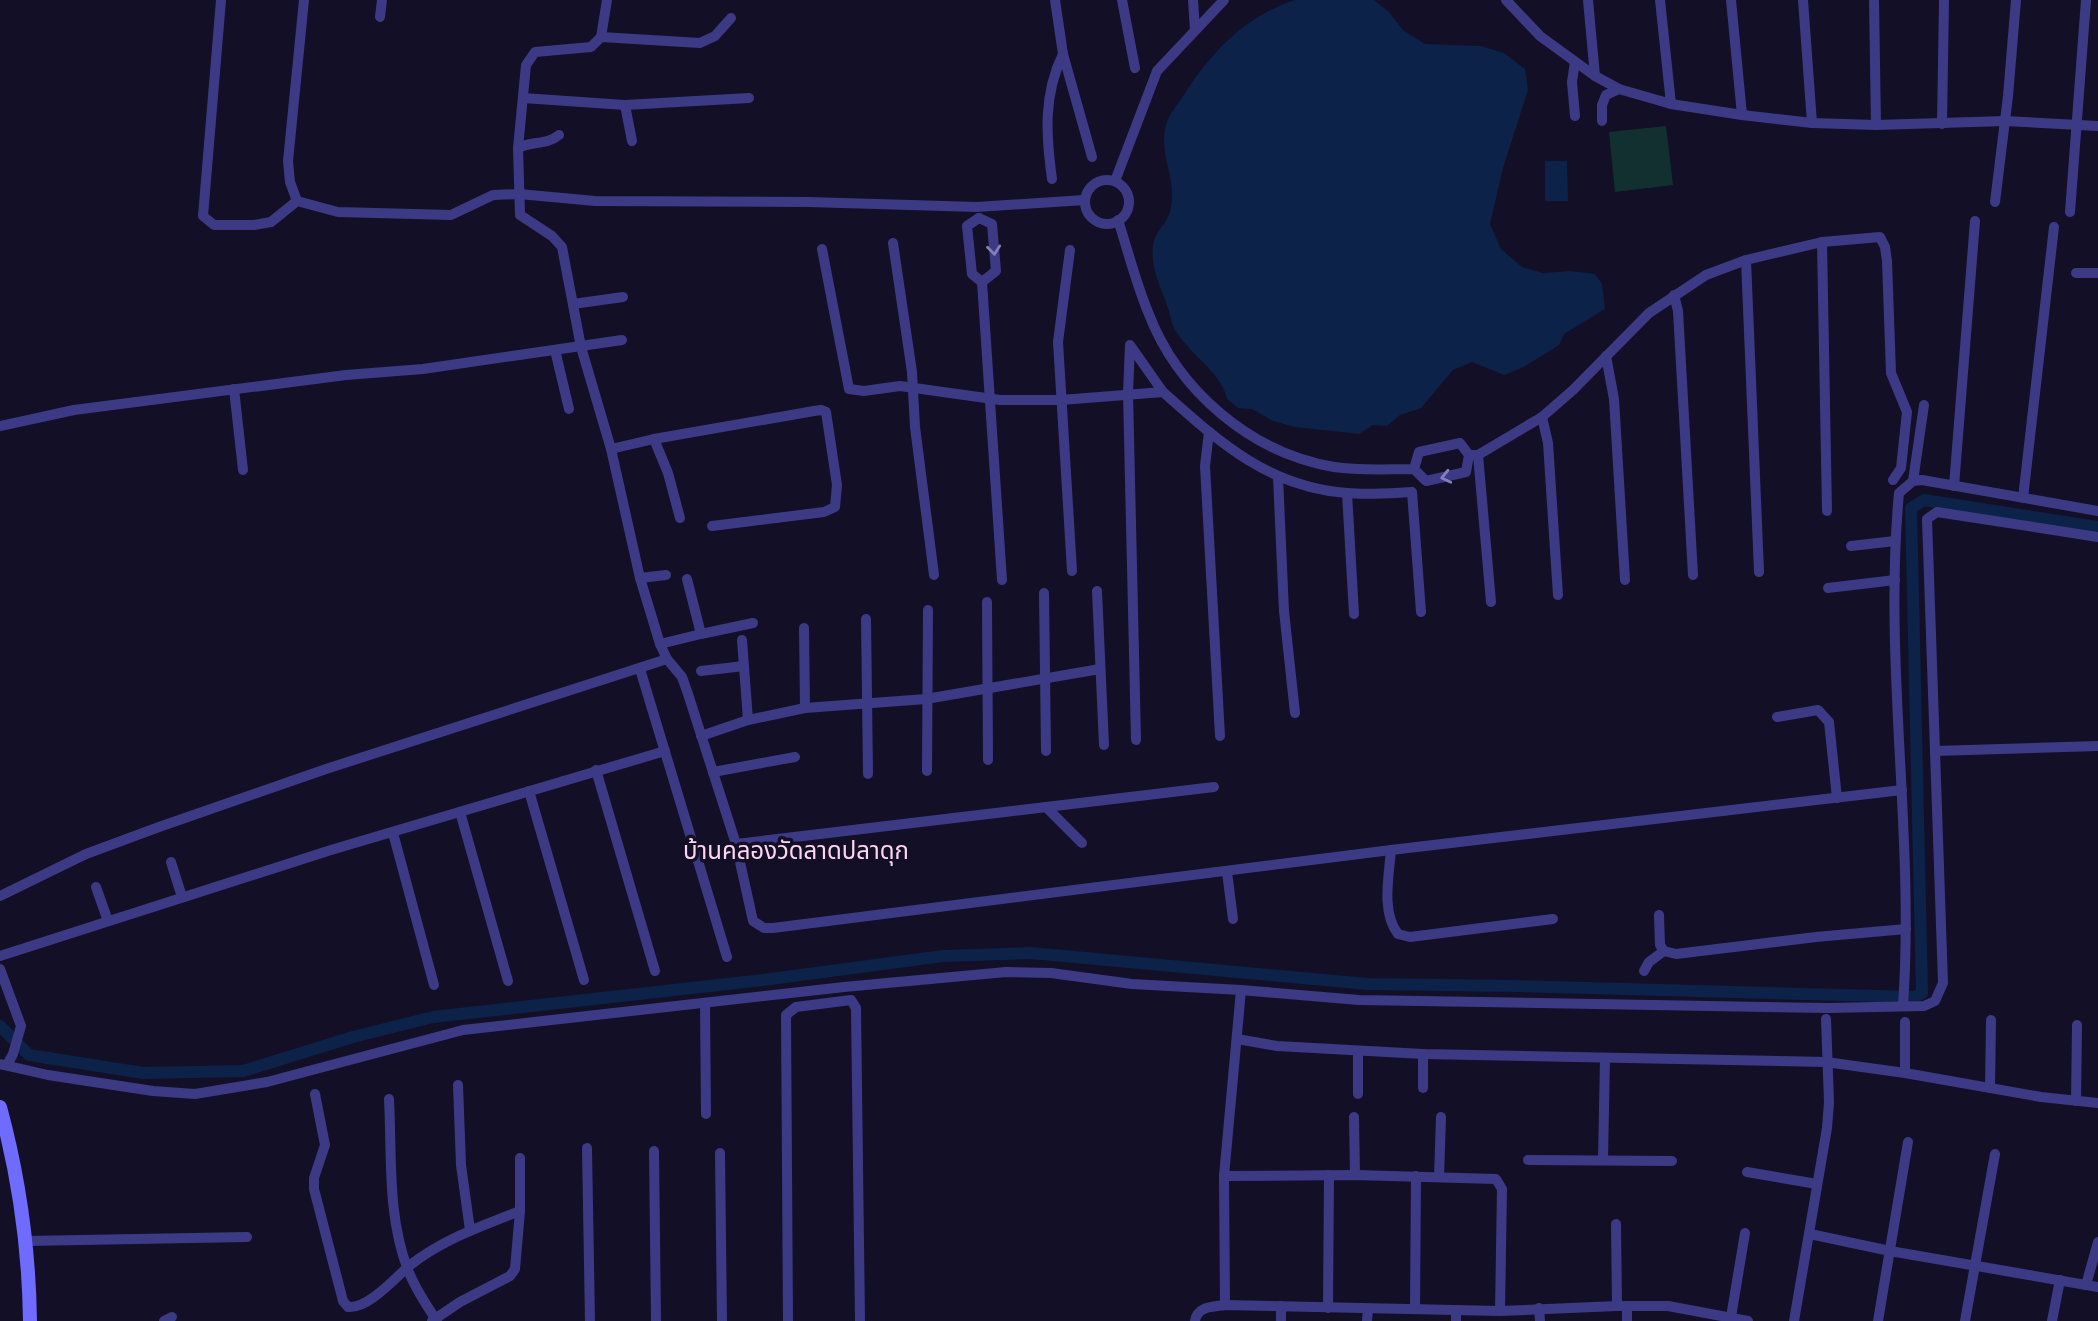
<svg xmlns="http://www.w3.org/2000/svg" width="2098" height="1321" viewBox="0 0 2098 1321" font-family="'Noto Sans','Noto Sans Thai',sans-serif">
	<rect width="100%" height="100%" fill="#130f26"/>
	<polygon fill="#12302f" points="1666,126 1673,185 1615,192 1609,132"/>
	<g fill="#0c2248">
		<path d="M1295 0H1374L1389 12 1403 30 1425 44 1481 46 1504 53 1525 69 1528 90 1503 168 1490 224 1501 249 1522 267 1543 273 1571 271 1595 274 1602 284 1605 309 1564 334 1559 345 1522 368 1504 375 1472 362 1453 370 1421 408 1400 415 1387 426 1373 425 1359 434 1295 427 1273 421 1252 409 1238 408 1227 399C1222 372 1187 353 1174 328 1171 322 1170 314 1168 308 1161 287 1148 264 1154 241 1159 225 1171 223 1172 198 1173 172 1159 152 1166 125 1168 116 1176 106 1182 98 1209 54 1245 16 1295 0Z"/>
		<polygon points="1545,161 1567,161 1568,201 1545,201"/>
	</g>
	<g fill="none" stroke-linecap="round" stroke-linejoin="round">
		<polyline stroke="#0c2248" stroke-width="12" points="0,1026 29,1055 143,1073 243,1071 353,1037 433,1017 763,980 943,956 1031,953 1368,984 1518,986 1915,997 1922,993 1911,508 1924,500 2098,527"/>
		<g stroke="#3d3a85" stroke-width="10">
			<polyline points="221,0 203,216 214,225 254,225 271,222 297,201"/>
			<polyline points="304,0 288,161 290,182 297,201 338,212 451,215 493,195 519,194 595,201 809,202 977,207 1085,200"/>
			<polyline points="607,0 601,37 591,47 535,52 526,65 518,148 520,215 552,236 562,247 581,347 611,449 640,578 660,644 667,659 682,677 688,694 736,844 753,921 764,928 773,928 1391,850 1902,790"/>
			<polyline points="1055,0 1063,54 1092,157"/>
			<polyline points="1122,0 1135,68"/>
			<polyline points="1193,0 1195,30"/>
			<polyline points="1506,0 1540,36 1595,76 1619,89 1671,104 1742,115 1812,123 1876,125 2005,121 2098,126"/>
			<polyline points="1588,0 1595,76"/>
			<polyline points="1660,0 1671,104"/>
			<polyline points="1731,0 1742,115"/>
			<polyline points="1803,0 1812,123"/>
			<polyline points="1874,0 1876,125"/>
			<polyline points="380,17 382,0"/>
			<polyline points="601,37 700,43 715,36 731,18"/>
			<polyline points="1575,62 1572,82 1575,116"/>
			<polyline points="523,98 625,105 749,98"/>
			<polyline points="625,105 632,141"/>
			<polyline points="1602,121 1602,105 1606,95 1619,89"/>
			<polyline points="1942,124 1944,0"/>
			<path d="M518 148C532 141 547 145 559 135"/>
			<path d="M1052 179C1046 135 1043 95 1063 54"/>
			<circle cx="1107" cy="202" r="22"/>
			<polyline points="1115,181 1157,71 1224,0"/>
			<polyline points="1995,202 2008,96 2016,0"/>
			<polyline points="2070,212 2086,0"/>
			<polyline points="979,218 967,226 972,274 982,282 1002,580"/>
			<polyline points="979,218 992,224 996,271 982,282"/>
			<path d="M1118 220C1128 251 1136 283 1148 312 1178 391 1251 453 1334 467 1361 471 1388 469 1414 469L1426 481 1466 472 1469 455 1460 443 1419 452 1414 469"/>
			<polyline points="1822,242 1827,511"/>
			<polyline points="893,243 912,372 915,427 934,575"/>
			<path d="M822 249 849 389 864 391 900 386 1000 400H1061L1163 392C1219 442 1268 487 1347 493 1369 495 1391 493 1412 492L1421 612"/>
			<polyline points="1070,250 1058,342 1072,571"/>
			<polyline points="1746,260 1759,572"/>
			<polyline points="2076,273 2098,273"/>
			<polyline points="1674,295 1678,311 1693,575"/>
			<polyline points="573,304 623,297"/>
			<polyline points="555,350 569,409"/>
			<polyline points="1606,356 1614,399 1625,580"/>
			<polyline points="234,389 243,470"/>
			<polyline points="1542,417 1548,443 1558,595"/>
			<polyline points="0,426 74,410 346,375 423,369 622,340"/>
			<polyline points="1209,432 1205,466 1220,736"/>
			<polyline points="654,439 814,411 821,410 826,412 837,485 835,507 824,512 712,526"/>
			<polyline points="611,449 654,439 668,473 680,518"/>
			<polyline points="1469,455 1478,455 1542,417 1573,390 1649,313 1706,275 1746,260 1822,242 1880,237 1885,247 1887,261 1891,373 1907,412 1901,468 1893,480"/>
			<polyline points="1478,455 1491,602"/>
			<polyline points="1278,477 1284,611 1295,713"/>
			<polyline points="1913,481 1924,405"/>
			<polyline points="1954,486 1975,221"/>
			<polyline points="1347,493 1354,614"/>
			<polyline points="2023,498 2054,227"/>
			<polyline points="1851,546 1895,541"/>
			<polyline points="640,578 666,575"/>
			<polyline points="1828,588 1895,580"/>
			<polyline points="1097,591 1104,745"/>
			<polyline points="1044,593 1046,751"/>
			<polyline points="987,602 988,760"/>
			<polyline points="866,619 868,774"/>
			<polyline points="804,628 805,708"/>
			<polyline points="701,634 753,623"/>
			<polyline points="742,640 748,720"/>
			<polyline points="660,644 701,634 687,579"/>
			<polyline points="640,669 727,957"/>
			<polyline points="701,671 744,666"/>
			<polyline points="1777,717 1818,710 1829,722 1837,798"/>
			<polyline points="701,736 748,720 805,708 926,699 1100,669"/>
			<polyline points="1136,740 1128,393 1130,345 1163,392"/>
			<polyline points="1935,751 2098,746"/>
			<polyline points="596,770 655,971"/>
			<polyline points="927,771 928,610"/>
			<polyline points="713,772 795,757"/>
			<polyline points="529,791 584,980"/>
			<polyline points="1046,807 1082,843"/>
			<polyline points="460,812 508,981"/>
			<polyline points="393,833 434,985"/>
			<polyline points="736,844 1214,787"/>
			<path d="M1391 850C1389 876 1381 912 1398 934L1410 937 1553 919"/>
			<polyline points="171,862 182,897"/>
			<polyline points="1227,872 1233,919"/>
			<polyline points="96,887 108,921"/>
			<polyline points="0,896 86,854 159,827 326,769 667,659"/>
			<polyline points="1659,915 1660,945 1664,951 1676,954 1816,937 1906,929"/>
			<polyline points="0,956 331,850 665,751"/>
			<polyline points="0,969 21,1026 13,1054 7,1065"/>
			<polyline points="1644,971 1649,962 1664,951"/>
			<polyline points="705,1003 706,1114"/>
			<path d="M1903 1006C1915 836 1883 664 1899 493L1913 481 1922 480 2098 511"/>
			<polyline points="1905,1022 1905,1073"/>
			<polyline points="1237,1039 1277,1046 1423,1054 1826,1062 1905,1073 2041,1097 2098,1103"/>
			<polyline points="1423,1054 1423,1088"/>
			<polyline points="0,1064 48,1075 153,1091 195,1094 267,1082 463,1030 844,987 1006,972 1051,973 1132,984 1241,990 1359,1000 1828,1008 1924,1006 1935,1001 1943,983 1927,519 1937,512 2098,537"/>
			<polyline points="458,1085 461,1165 470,1230"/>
			<polyline points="1990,1088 1991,1020"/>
			<path d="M315 1094 325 1145 314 1178V1189L343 1301 348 1307C368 1309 394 1279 409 1266 442 1240 481 1226 520 1211"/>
			<polyline points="1358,1094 1358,1051"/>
			<path d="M389 1099C392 1155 387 1216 408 1270 415 1288 426 1305 437 1321"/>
			<polyline points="2076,1101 2077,1025"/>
			<polyline points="1354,1117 1355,1175"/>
			<polyline points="587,1148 590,1321"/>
			<polyline points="654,1151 656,1321"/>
			<polyline points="720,1153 722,1321"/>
			<polyline points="1528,1160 1672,1161"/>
			<polyline points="1603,1160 1605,1058"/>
			<polyline points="1747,1172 1817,1184"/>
			<polyline points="1224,1176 1355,1175 1496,1179 1502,1189 1500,1311"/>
			<polyline points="1439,1177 1441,1117"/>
			<polyline points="1616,1224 1617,1306"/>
			<polyline points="1810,1234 1890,1251 2098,1287"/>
			<polyline points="26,1241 247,1237"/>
			<polyline points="2086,1285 2098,1242"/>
			<polyline points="1225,1305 1224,1176 1241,990"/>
			<polyline points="1328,1308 1329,1175"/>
			<polyline points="1539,1308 1540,1321"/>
			<polyline points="1415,1309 1416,1176"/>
			<polyline points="1731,1317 1745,1233"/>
			<polyline points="164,1321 172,1317"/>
			<polyline points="432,1321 460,1302 510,1276 515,1269 520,1211 520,1158"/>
			<polyline points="788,1321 786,1015 796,1007 851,1000 856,1008 860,1321"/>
			<path d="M1195 1321C1197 1306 1213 1307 1225 1305L1500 1311 1617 1306H1668L1748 1321"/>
			<polyline points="1281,1321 1281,1306"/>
			<polyline points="1367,1321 1368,1309"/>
			<polyline points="1456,1321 1456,1310"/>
			<polyline points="1627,1321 1627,1306"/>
			<polyline points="1794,1321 1827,1128 1829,1102 1826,1019"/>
			<polyline points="1878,1321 1908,1142"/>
			<polyline points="1965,1321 1995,1154"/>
			<polyline points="2052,1321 2060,1280"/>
		</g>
		<path stroke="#6f6bff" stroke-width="14" d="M0 1107C19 1177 29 1248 30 1321"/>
	</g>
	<defs><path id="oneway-chevron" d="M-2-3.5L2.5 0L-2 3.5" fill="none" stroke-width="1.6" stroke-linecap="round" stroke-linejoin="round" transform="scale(1.75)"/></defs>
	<g stroke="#837fbc">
		<use href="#oneway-chevron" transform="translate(994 250) rotate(84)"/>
		<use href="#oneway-chevron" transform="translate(1446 477) rotate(167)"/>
	</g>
	<g text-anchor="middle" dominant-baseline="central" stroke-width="7" stroke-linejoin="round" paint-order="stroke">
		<g font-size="24" fill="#ffd6f0" stroke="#130f26">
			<text x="796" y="849">บ้านคลองวัดลาดปลาดุก</text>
		</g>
	</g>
</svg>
